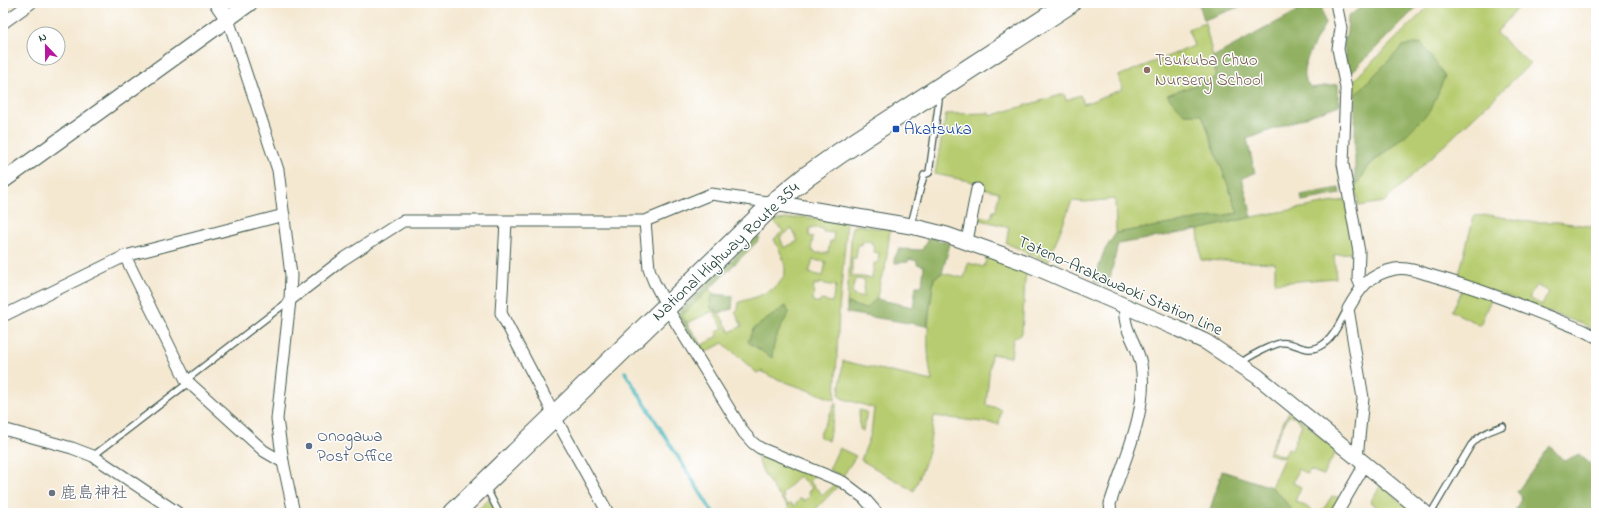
<svg xmlns="http://www.w3.org/2000/svg" width="1599" height="516" viewBox="0 0 1599 516" font-family="'Indie Flower','Klee One',sans-serif">
	<rect width="100%" height="100%" fill="#fff"/>
	<filter id="ink" filterUnits="userSpaceOnUse"><feTurbulence type="fractalNoise" baseFrequency=".025" numOctaves="2"/><feDisplacementMap in="SourceGraphic" scale="8" xChannelSelector="R" yChannelSelector="G"/><feConvolveMatrix kernelMatrix="1 2 1 2 8 2 1 2 1" color-interpolation-filters="sRGB"/></filter>
	<filter id="wash" filterUnits="userSpaceOnUse"><feTurbulence type="fractalNoise" baseFrequency=".012" numOctaves="4" result="noise"/><feDisplacementMap in="SourceGraphic" scale="16" xChannelSelector="R" yChannelSelector="G"/><feGaussianBlur stdDeviation="0.9" result="paint"/><feColorMatrix in="noise" values="0 0 0 0 0 0 0 0 0 0 0 0 0 0 0 0 0 1.4 0 .05"/><feComposite in="paint" operator="in"/></filter>
	<g filter="url(#wash)">
		<rect width="100%" height="100%" fill="#f4e8d1"/>
		<g fill="#b7cc70" stroke="#6b8452" fill-rule="evenodd">
			<polygon points="1432,3 1522,3 1496,33 1530,64 1384,202 1359,206 1355,187 1370,165 1407,134 1431,110 1403,47 1355,95 1353,81"/>
			<polygon points="1205,23 1213,57 1216,78 1168,95 1184,114 1200,114 1203,117 1238,213 1116,233 1115,199 1085,202 1072,201 1048,262 1006,243 1009,227 977,219 977,216 991,218 993,211 996,211 999,192 978,187 979,183 935,174 946,114 989,113 990,116 1064,94 1066,100 1080,95 1084,104 1123,89 1118,76 1194,46 1188,29"/>
			<polygon points="1345,200 1355,252 1334,255 1336,278 1275,283 1275,263 1201,260 1198,230 1252,217"/>
			<path d="M1489 215 1530 222H1557L1596 227V332L1585 325 1458 278 1474 216ZM1536 285 1549 292 1542 305 1529 298Z"/>
			<path d="M805 217 847 223 839 310 835 400 772 377 761 371 757 373 723 343 706 352 702 345 718 336 716 332 723 328 713 311 687 323 682 316 709 289 714 294 710 300 711 308 719 313 730 332 742 326 735 312 738 309 739 302C754 298 781 291 785 272 786 261 778 248 774 239L783 231 774 222 778 220ZM814 227 823 229V232L834 233 833 242 830 241 828 253H814V251L811 250 813 237 809 236 810 228ZM792 229 798 241 784 248 780 237ZM813 260 826 262 823 276 809 273ZM819 283 836 286 832 302 821 300 819 303 813 301 814 284 818 285ZM786 306 789 313C780 328 773 340 772 358L753 329Z"/>
			<path d="M857 225 890 230 885 270 881 278 876 301 865 309 847 303 852 227ZM863 241 872 242V246H875L874 252 879 253 878 263H874L872 278 852 276V258H856L858 244 862 245ZM855 279 865 280 863 297 854 296 852 292Z"/>
			<path d="M987 256 1027 271 1025 280 1022 333 1013 339 1011 357 991 354 986 405 1001 409 999 424 934 416 928 455 914 491 861 460 871 434 874 408 841 398 839 395 843 361 932 381C924 342 929 316 934 278L942 273 964 278 968 263 984 267Z"/>
			<polygon points="1463,288 1491,299 1480,325 1452,311"/>
			<polygon points="836,402 837,403 828,441 819,436"/>
			<path d="M1290 409 1336 451 1323 475 1310 470 1307 474 1298 469 1293 483 1301 487 1295 501 1307 507 1314 513H1294L1280 495 1271 487 1284 458 1268 454ZM1289 415 1300 420 1299 422 1302 424 1292 450 1288 448 1284 457 1270 451Z"/>
			<polygon points="859,410 867,412 863,431 860,429"/>
			<polygon points="839,448 856,456 843,476 829,470"/>
			<path d="M756 449 815 475 809 481 823 495 837 483 839 485 812 513H794C778 495 759 474 756 449ZM799 476 812 488 808 492 810 495 805 501 801 498 794 506 791 503 789 505 783 499 784 497 782 494Z"/>
			<polygon points="1381,485 1415,513 1375,513 1377,507 1370,502"/>
			<polygon points="1332,496 1342,498 1333,513 1321,513"/>
			<polygon points="489,499 496,513 475,513"/>
		</g>
		<g fill="#91b062" stroke="#58764b">
			<polygon points="1199,3 1243,3 1244,5 1204,20"/>
			<path d="M1312 3H1321L1325 24C1318 37 1302 62 1304 77 1305 81 1309 85 1311 88L1338 84 1339 105 1247 139 1255 173 1242 178 1252 217 1198 230 1118 244 1108 287 1094 281 1104 251 1116 233 1238 213 1203 117 1200 114H1184L1167 95 1216 78 1213 57Z"/>
			<polygon points="1366,3 1421,3 1350,74 1348,74 1344,44 1347,32 1348,17"/>
			<polygon points="1421,43 1445,76 1431,110 1407,134 1370,164 1355,187 1355,95 1403,46"/>
			<polygon points="1339,188 1340,194 1302,201 1301,195"/>
			<polygon points="757,235 760,239 682,316 706,352 701,356 677,314"/>
			<polygon points="929,237 950,244 942,273 934,278 927,326 847,313 847,303 865,309 876,299 913,307 916,286 922,286 924,266 917,264 917,261 909,259 908,262 895,263 894,259 899,249 922,250"/>
			<polygon points="714,294 733,296 732,309 719,313 711,308 710,300"/>
			<path d="M786 306 789 313C780 328 773 340 772 358L748 342 753 329Z"/>
			<polygon points="1550,446 1564,461 1579,454 1596,469 1596,513 1514,513 1522,497 1517,492"/>
			<polygon points="1222,471 1271,487 1280,495 1294,513 1278,513 1274,510 1265,510 1261,513 1209,513"/>
		</g>
		<g fill="none" stroke-linecap="round" stroke-linejoin="round">
			<polyline stroke="#4ab9c2" stroke-width="3.5" points="625,372 713,513"/>
		</g>
	</g>
	<g filter="url(#ink)">
		<g fill="none" stroke-linecap="round" stroke-linejoin="round">
			<defs>
				<g id="lane">
					<polyline points="911,224 924,175 929,173 939,100 935,94"/>
					<path d="M1240 364C1247 357 1271 345 1281 343 1296 341 1306 356 1322 345 1334 338 1340 321 1347 310"/>
					<polyline points="186,380 290,300"/>
					<polyline points="93,456 188,383"/>
					<polyline points="486,487 499,513"/>
					<path d="M1431 513 1471 445C1480 434 1490 431 1503 426"/>
				</g>
				<g id="street">
					<polyline points="1336,3 1341,28 1338,49 1346,88 1343,164 1359,252 1358,279 1361,286"/>
					<polyline points="228,19 278,170 291,275 290,300 277,419 283,462 294,513"/>
					<polyline points="3,23 31,3"/>
					<polyline points="645,221 711,194 774,203"/>
					<polyline points="506,222 501,313 561,428 608,513"/>
					<polyline points="967,241 977,189"/>
					<polyline points="125,256 186,380 264,451 283,462"/>
					<polyline points="290,300 342,260 403,221 645,221 649,269 654,282 672,316 744,433 753,443 760,448 843,482 864,498 877,513"/>
					<polyline points="3,316 125,256 284,215"/>
					<polyline points="3,429 72,448 93,456 178,513"/>
					<path d="M1357 458 1363 398 1348 309C1360 288 1369 274 1395 269 1407 267 1421 272 1433 276 1485 290 1535 311 1585 331L1596 337"/>
					<path d="M1111 513 1110 504C1123 461 1149 411 1141 364 1137 342 1122 330 1125 306"/>
					<polyline points="1337,513 1360,473 1364,463"/>
				</g>
				<g id="secondary">
					<polyline points="217,3 228,19"/>
					<polyline points="3,181 250,3"/>
					<polyline points="774,203 911,226 947,235 1026,263 1178,329 1206,342 1257,376 1425,513"/>
				</g>
				<polyline id="highway" points="454,513 774,203 806,177 840,153 1070,3"/>
			</defs>
			<use href="#lane" stroke="#3f574c" stroke-width="8"/>
			<use href="#street" stroke="#3f574c" stroke-width="13"/>
			<use href="#secondary" stroke="#3f574c" stroke-width="17"/>
			<use href="#highway" stroke="#3f574c" stroke-width="22"/>
			<use href="#lane" stroke="#fff" stroke-width="5.5"/>
			<use href="#street" stroke="#fff" stroke-width="11"/>
			<use href="#secondary" stroke="#fff" stroke-width="15"/>
			<use href="#highway" stroke="#fff" stroke-width="20"/>
		</g>
	</g>
	<circle fill="#8d6e63" stroke="#fff" stroke-width="1.5" cx="1147" cy="70" r="4"/>
	<rect fill="#1a4fb4" stroke="#fff" stroke-width="1.5" x="892" y="125" width="8" height="8" rx="2"/>
	<circle fill="#5c6f8a" stroke="#fff" stroke-width="1.5" cx="309" cy="446" r="4"/>
	<circle fill="#6b7280" stroke="#fff" stroke-width="1.5" cx="52" cy="493" r="4"/>
	<g text-anchor="middle" dominant-baseline="central" stroke-width="3" stroke-linejoin="round" paint-order="stroke">
		<g font-size="17" fill="#785e54" stroke="#fff" text-anchor="start">
			<text x="1155" y="60">Tsukuba Chuo<tspan x="1155" dy="20">Nursery School</tspan></text>
		</g>
		<g font-size="17" fill="#164399" stroke="#fff" text-anchor="start">
			<text x="904" y="129">Akatsuka</text>
		</g>
		<g font-size="17" fill="#1f3d34" stroke="#fff">
			<text transform="translate(726 252) rotate(-43)">National Highway Route 354</text>
			<text transform="translate(1120 286) rotate(24)">Tateno-Arakawaoki Station Line</text>
		</g>
		<g font-size="17" fill="#4e5e75" stroke="#fff" text-anchor="start">
			<text x="317" y="436">Onogawa<tspan x="317" dy="20">Post Office</tspan></text>
		</g>
		<g font-size="17" fill="#5b616d" stroke="#fff" text-anchor="start">
			<text x="60" y="493">鹿島神社</text>
		</g>
	</g>
	<rect width="1599" height="516" fill="none" stroke="#fff" stroke-width="16"/>
	<g transform="translate(46 46) rotate(338)"><circle r="19" fill="#ffffff" stroke="#a5b1ae"/>
	<path d="M0-3L7 15L0 10L-7 15Z" fill="#b5179e"/>
	<text y="-6" font-size="11" font-weight="bold" text-anchor="middle" fill="#1f3d34">N</text>
	</g>
</svg>
